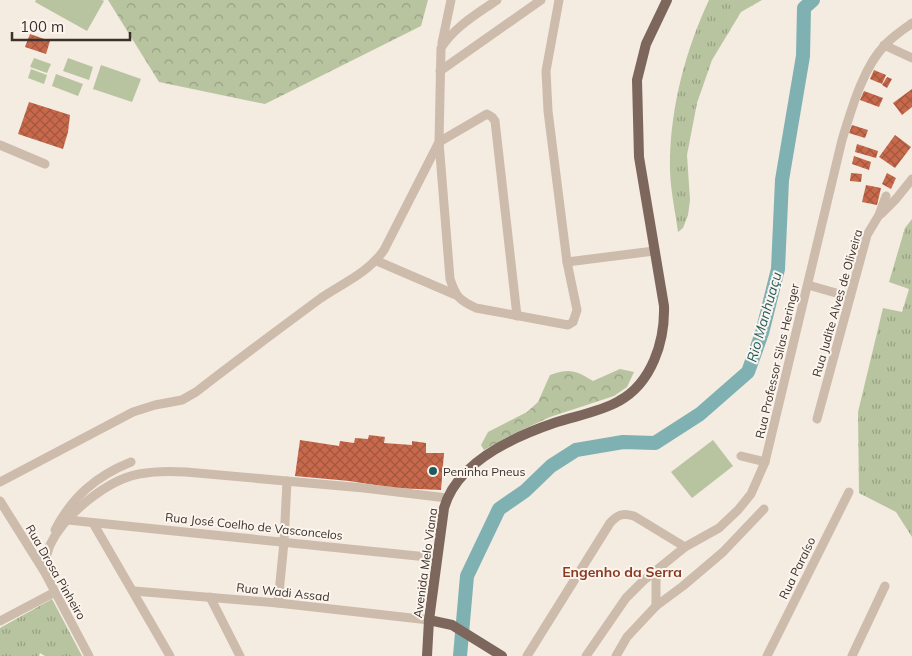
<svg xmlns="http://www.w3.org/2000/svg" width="912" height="656" viewBox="0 0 912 656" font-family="Mulish,sans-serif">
	<defs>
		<pattern id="grass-tufts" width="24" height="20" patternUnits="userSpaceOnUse" patternTransform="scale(1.25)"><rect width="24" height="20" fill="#b8c4a0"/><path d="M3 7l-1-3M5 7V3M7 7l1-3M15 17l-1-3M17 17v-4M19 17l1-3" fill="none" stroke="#97a083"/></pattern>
		<pattern id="forest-crowns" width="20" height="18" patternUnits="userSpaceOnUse" patternTransform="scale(1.25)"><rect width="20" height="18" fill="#b8c4a0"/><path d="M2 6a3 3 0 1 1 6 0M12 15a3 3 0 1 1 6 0" fill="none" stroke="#97a083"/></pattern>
		<pattern id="building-cross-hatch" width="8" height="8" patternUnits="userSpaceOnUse" patternTransform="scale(1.25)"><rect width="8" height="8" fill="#c8694b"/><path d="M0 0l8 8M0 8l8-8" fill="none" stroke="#a4573f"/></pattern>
	</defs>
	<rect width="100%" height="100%" fill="#f4ebe1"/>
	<g fill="url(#grass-tufts)">
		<path d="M709 0H762L741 12 712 60 697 103 687 155 690 200 688 215 683 228 678 232C675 209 669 184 670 160 671 105 686 49 709 0Z"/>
		<polygon points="912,219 912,537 896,512 859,493 858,412 883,308 902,312 909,289 889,282 905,228"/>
		<polygon points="52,599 82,656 45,656 40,653 39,656 0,656 0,628"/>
	</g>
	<g fill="url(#forest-crowns)">
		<polygon points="108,0 428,0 421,26 265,104 159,82"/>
		<path d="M620 369 634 372 627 387 614 396 550 417 511 435 484 450 481 445 488 432 527 412 538 402 550 375C569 368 576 370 593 381Z"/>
	</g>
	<g fill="#b8c4a0">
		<polygon points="36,0 102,0 104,1 87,31 35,2"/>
		<polygon points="34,58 51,64 47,73 30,67"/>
		<polygon points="68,58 93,67 89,80 63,71"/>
		<polygon points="101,65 141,79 132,102 93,89"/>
		<polygon points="31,69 47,75 44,84 28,78"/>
		<polygon points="56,74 83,84 78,96 52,86"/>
		<polygon points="713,440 733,466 692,498 671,472"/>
	</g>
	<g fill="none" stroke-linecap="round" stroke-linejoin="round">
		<polyline stroke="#7fb0b2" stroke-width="14" points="460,656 467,576 499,509 525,491 551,466 576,450 623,442 655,443 700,414 748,372 762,333 778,269 782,180 803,56 804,8 813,0"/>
	</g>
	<g fill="url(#building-cross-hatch)">
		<polygon points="30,34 50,41 46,54 25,47"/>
		<polygon points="874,70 886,75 882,84 870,79"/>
		<polygon points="887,77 892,79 887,88 882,85"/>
		<polygon points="912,89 912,107 902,115 893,103"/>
		<polygon points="864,91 883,98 879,107 860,100"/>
		<polygon points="29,102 70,115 68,132 63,149 18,134"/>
		<polygon points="852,125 868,130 865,138 849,133"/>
		<polygon points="895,135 911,147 895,168 879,157"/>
		<polygon points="857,144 878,151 876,158 855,152"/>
		<polygon points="854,156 871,162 869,170 852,164"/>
		<polygon points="851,173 862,174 861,182 850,181"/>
		<polygon points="887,173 896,178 891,189 882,184"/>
		<polygon points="866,185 881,188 877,205 862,202"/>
		<polygon points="369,435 385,437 384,443 412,445 412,441 426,443 426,453 444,453 441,490 394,488 349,481 295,476 300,440 339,446 340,441 354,443 355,438 368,439"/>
	</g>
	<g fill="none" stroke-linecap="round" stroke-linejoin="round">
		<g stroke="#cdbbac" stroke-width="9">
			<path d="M497 0C477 14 454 27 441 48L439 142 450 279C456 297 459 300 476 308L568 325 573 322 577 310 567 262 548 111 546 71 559 0"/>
			<polyline points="442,43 451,0"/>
			<polyline points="884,45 912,58"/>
			<polyline points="440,71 541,0"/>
			<polyline points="0,145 45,164"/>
			<polyline points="881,214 896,199 912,179"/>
			<polyline points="377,261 456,295"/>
			<polyline points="567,262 654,251"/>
			<polyline points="808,285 850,297"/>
			<polyline points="817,419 867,235 879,215 886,196"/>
			<polyline points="741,456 765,462"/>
			<path d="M0 482 133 412 155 405 182 400 196 392C237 360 279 329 321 298 343 283 368 273 384 250L439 142 487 114 492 117 495 121 517 316"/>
			<polyline points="0,501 44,571 89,656"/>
			<polyline points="68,520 437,558"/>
			<polyline points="93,523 170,656"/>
			<path d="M55 530C72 497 96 476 131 462"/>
			<path d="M44 571C45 562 47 553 50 545 64 515 107 480 139 474 155 471 170 471 186 472L364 488 447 498"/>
			<polyline points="134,591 278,603 429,620"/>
			<polyline points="210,597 240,656"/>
			<polyline points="278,603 284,542 287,481"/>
			<polyline points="656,606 656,571"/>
			<polyline points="0,621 55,592"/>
			<path d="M527 656 610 523C618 514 623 513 634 516L685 547"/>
			<path d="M586 656 626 598 643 581 685 547 719 528 738 510 751 494 765 462 842 140C851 111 863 67 885 45 892 37 903 30 912 23"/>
			<polyline points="616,656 627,637 656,606 683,586 723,552 764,509"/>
			<polyline points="767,656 849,492"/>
			<polyline points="852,656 885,586"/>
		</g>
		<g stroke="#7d675c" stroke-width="10">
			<polyline points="429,620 452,625 502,656"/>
			<path d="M427 656 429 620 444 508C457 462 513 437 554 423 575 416 600 412 619 401 652 383 665 341 664 306L639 157 637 80 646 44 667 0"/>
		</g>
	</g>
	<circle fill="#1f5a5e" stroke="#fbf5ee" stroke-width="2" cx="433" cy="471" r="5"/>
	<g text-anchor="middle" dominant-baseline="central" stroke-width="4" stroke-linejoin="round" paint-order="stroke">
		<g font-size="12" fill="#3b302b" stroke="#fbf5ee">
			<text transform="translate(837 303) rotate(-74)">Rua Judite Alves de Oliveira</text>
			<text transform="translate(777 361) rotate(-77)">Rua Professor Silas Heringer</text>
			<text transform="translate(254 526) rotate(6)">Rua José Coelho de Vasconcelos</text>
			<text transform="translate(425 563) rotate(-82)">Avenida Melo Viana</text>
			<text transform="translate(797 568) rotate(-64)">Rua Paraíso</text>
			<text transform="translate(56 572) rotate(60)">Rua Drosa Pinheiro</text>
			<text transform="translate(283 592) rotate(6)">Rua Wadi Assad</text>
		</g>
		<g font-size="12" fill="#3b302b" stroke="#fbf5ee" text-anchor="start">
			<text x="443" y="471">Peninha Pneus</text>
		</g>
		<g font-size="14" font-style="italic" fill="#1f5a5e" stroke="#fbf5ee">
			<text transform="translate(764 317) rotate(-74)">Rio Manhuaçu</text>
		</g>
		<g font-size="14" font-weight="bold" fill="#8c3b22" stroke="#fbf5ee">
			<text x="622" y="572">Engenho da Serra</text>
		</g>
	</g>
	<path d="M12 32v8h118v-8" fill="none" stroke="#3b302b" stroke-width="2.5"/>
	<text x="20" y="32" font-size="15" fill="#3b302b" stroke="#fbf5ee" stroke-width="4" paint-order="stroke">100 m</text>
</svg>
